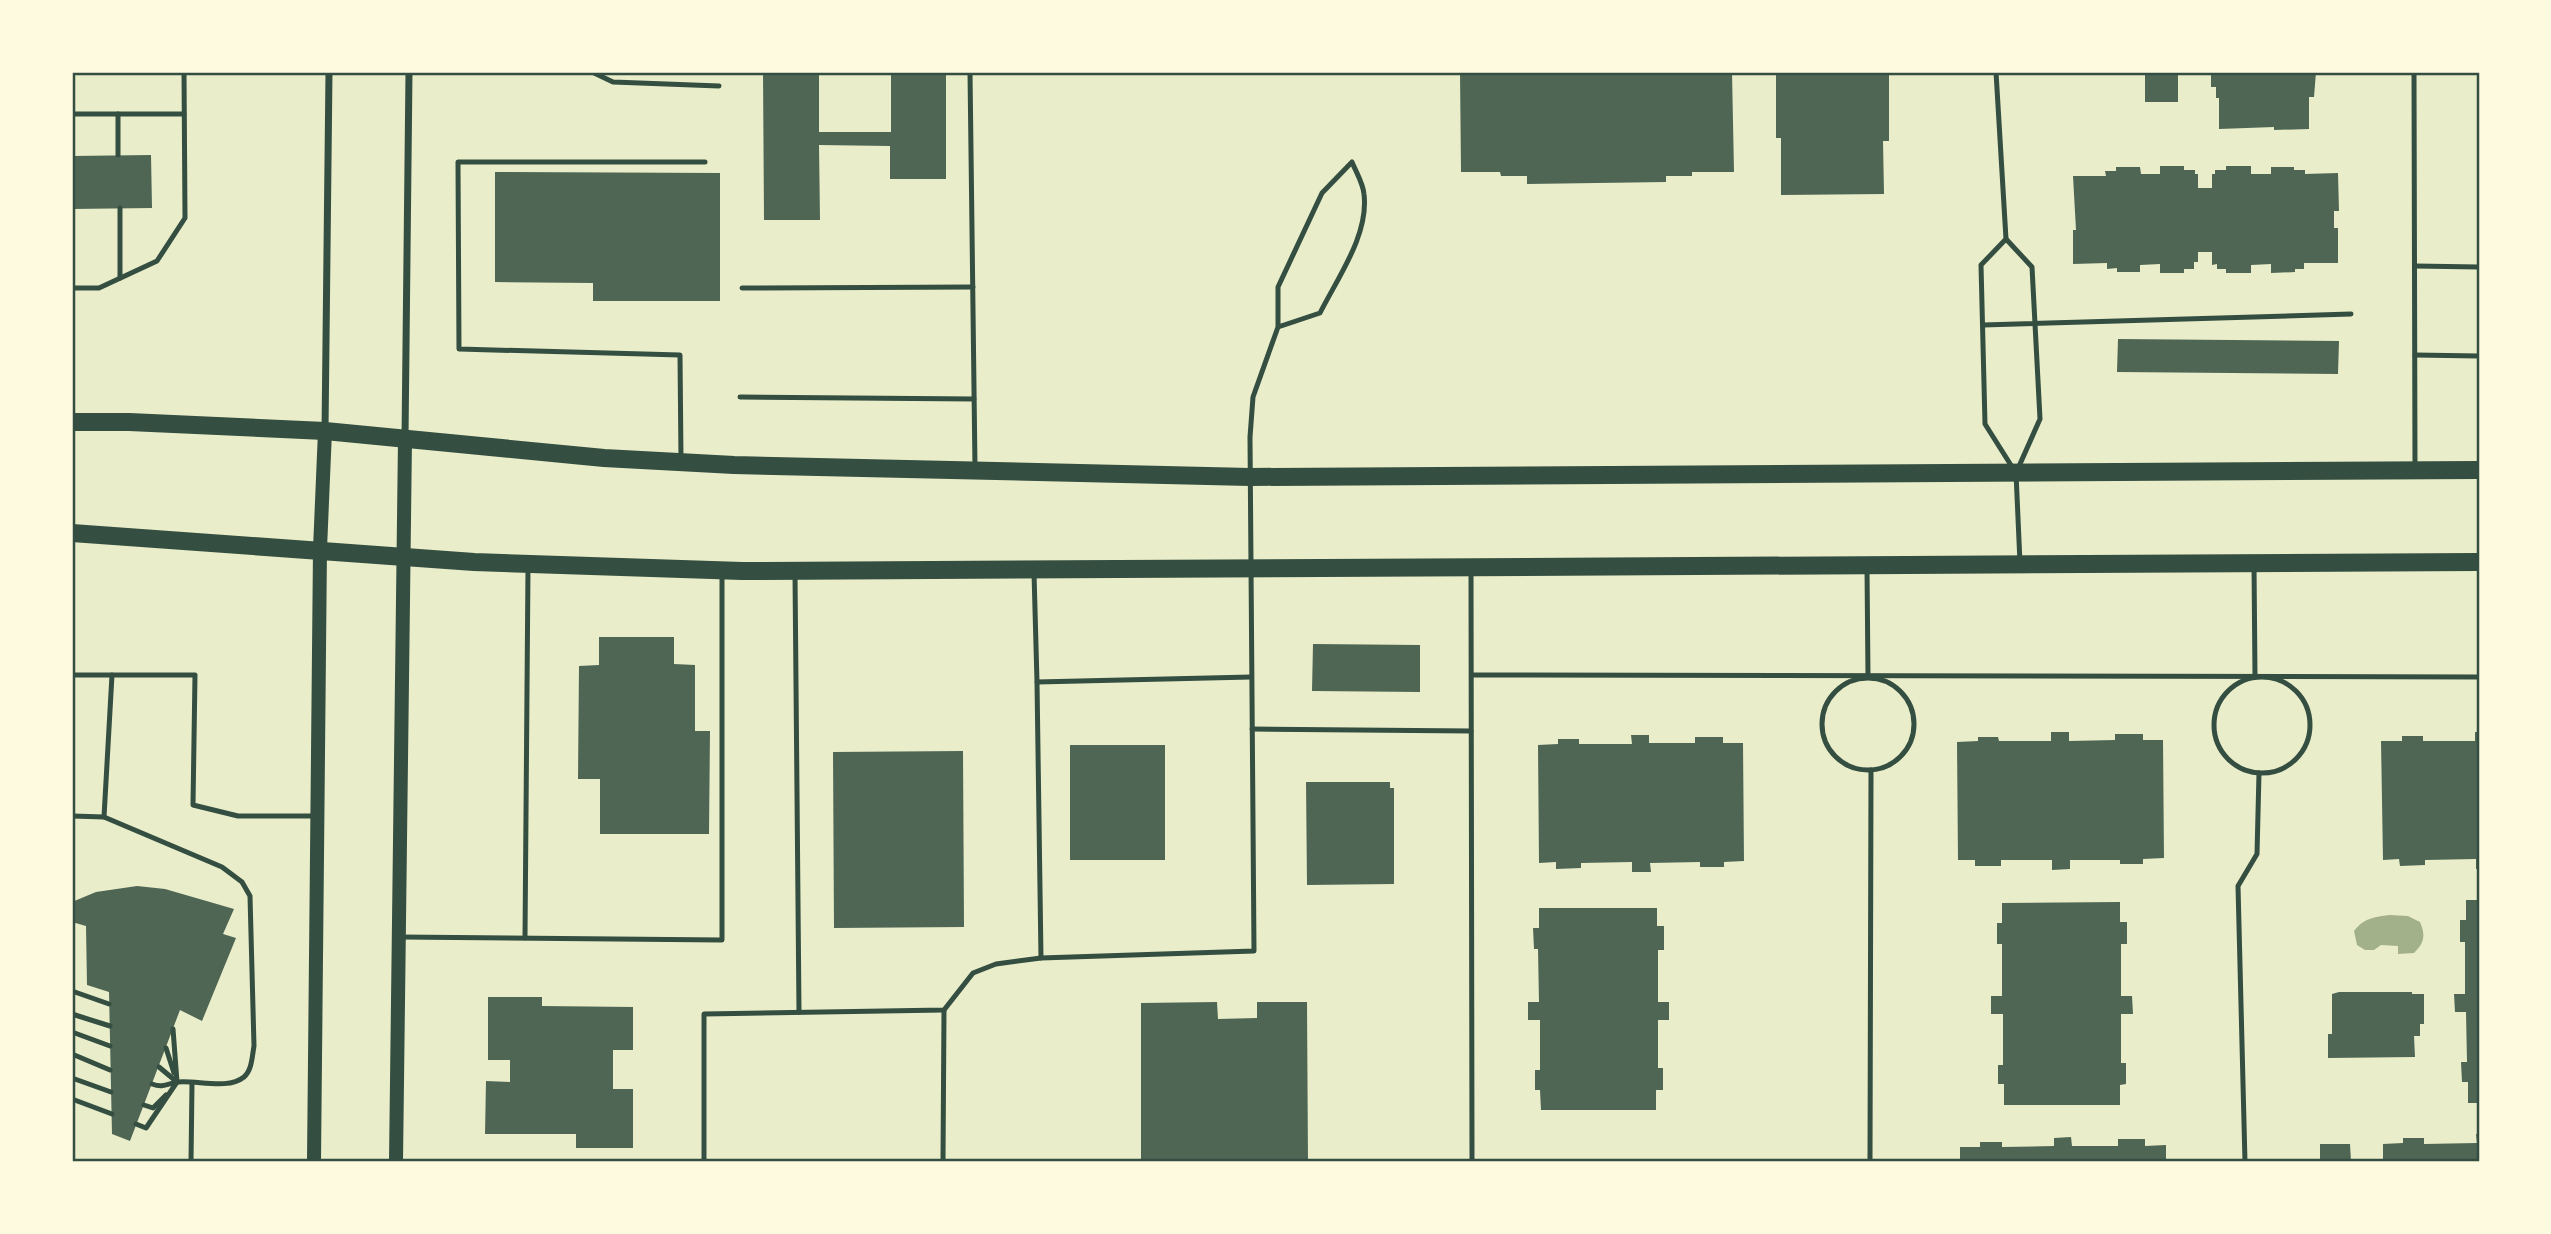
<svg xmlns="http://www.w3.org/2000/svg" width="2551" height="1234" viewBox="0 0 2551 1234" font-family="'DejaVu Sans',sans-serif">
	<rect width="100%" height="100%" fill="#e9edc9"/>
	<path fill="#a3b18a" d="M2390 915 2408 916 2420 922C2426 936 2424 943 2414 953L2398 954V946L2381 945 2374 950H2365L2357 945 2354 931C2364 918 2374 917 2390 915Z"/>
	<g fill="#4f6655">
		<polygon points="763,72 819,72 819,132 891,132 891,72 946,72 946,179 890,179 890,146 819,145 820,220 764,220"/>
		<polygon points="1460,72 1732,72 1734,172 1692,172 1692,176 1666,176 1666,182 1527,184 1527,176 1501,176 1500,172 1461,172"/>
		<polygon points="1776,72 1889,72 1889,141 1883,141 1884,194 1781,195 1781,138 1776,138"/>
		<rect x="2145" y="72" width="33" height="30"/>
		<polygon points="2211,72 2316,72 2314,97 2309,97 2309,129 2274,130 2274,127 2219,129 2219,98 2216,98 2216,87 2211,87"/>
		<polygon points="151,155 152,208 72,209 72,156"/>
		<polygon points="2160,166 2184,166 2184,170 2195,170 2195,174 2198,174 2198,188 2212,188 2212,174 2215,174 2215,170 2226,170 2226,166 2251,166 2251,174 2271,174 2271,167 2294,167 2294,170 2305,170 2305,174 2338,173 2339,211 2334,211 2334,228 2338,228 2338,263 2304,263 2304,269 2295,269 2295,272 2271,273 2271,264 2251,265 2251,273 2226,273 2226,269 2217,269 2217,264 2212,265 2212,252 2198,252 2198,262 2194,262 2194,269 2184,269 2184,273 2160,273 2160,264 2140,265 2140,272 2117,272 2117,268 2107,269 2107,263 2073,264 2073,230 2076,230 2073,176 2106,176 2105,171 2116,171 2116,167 2140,167 2141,174 2160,174"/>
		<polygon points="495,172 720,173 720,301 593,301 593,283 495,282"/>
		<polygon points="2118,339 2339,341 2338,374 2117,372"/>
		<polygon points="599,637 674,637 674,664 695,665 695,731 710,731 709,834 600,834 600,779 578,779 579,666 599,665"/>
		<polygon points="1313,644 1420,645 1420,692 1312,691"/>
		<polygon points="2051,732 2069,732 2069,741 2115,740 2115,734 2143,734 2143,740 2163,740 2164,858 2143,859 2143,864 2120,864 2120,860 2070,860 2070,869 2052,870 2052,860 2001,860 2001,866 1975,866 1975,860 1958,860 1957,742 1978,741 1978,737 1998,737 1999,741 2051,741"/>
		<polygon points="2475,732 2479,732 2479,869 2476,869 2476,859 2425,860 2425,865 2400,866 2399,859 2383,860 2381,741 2402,741 2402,736 2423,736 2423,741 2475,741"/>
		<polygon points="1631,735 1649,735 1649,743 1695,743 1695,737 1723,737 1723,743 1743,743 1744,861 1724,862 1724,867 1700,867 1700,862 1650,863 1651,872 1632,872 1632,862 1581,863 1581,868 1556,869 1556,862 1539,863 1538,745 1558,744 1558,739 1579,739 1579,744 1632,744"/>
		<rect x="1070" y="745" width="95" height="115"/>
		<polygon points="963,751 964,927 834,928 833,752"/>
		<polygon points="1306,782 1390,782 1390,788 1394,788 1394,884 1307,885"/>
		<polygon points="137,886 165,889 234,909 223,934 236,938 202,1021 180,1010 130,1141 112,1134 109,992 87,985 86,926 72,922 72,902 96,892"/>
		<polygon points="2466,900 2479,900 2479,1103 2468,1103 2468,1082 2462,1082 2461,1062 2467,1062 2466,1012 2455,1012 2454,994 2465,994 2465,942 2460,942 2460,920 2466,920"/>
		<polygon points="2120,902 2120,922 2127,922 2127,944 2121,944 2121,996 2132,996 2133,1014 2121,1014 2121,1063 2126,1063 2126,1084 2120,1085 2120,1105 2004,1105 2004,1084 1998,1084 1998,1065 2003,1065 2003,1014 1991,1014 1991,996 2002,996 2002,944 1997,944 1997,923 2002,923 2002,903"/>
		<polygon points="1539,908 1657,908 1657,926 1664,926 1664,950 1658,950 1658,1002 1669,1002 1669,1020 1658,1020 1658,1068 1663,1068 1663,1090 1656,1090 1656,1110 1541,1110 1540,1090 1535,1090 1535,1070 1540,1070 1540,1020 1528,1020 1528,1002 1539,1002 1538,949 1534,949 1533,928 1539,928"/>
		<polygon points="2339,992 2412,992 2412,994 2424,994 2424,1024 2420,1024 2420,1036 2414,1036 2415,1057 2328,1058 2328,1034 2332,1034 2332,994"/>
		<polygon points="488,997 542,997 542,1006 633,1007 633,1050 613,1050 613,1089 633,1089 633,1148 576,1148 576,1134 485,1134 486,1081 510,1082 510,1060 488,1060"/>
		<polygon points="1217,1002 1218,1019 1257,1018 1257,1002 1307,1002 1308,1162 1141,1162 1141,1003"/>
		<polygon points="2476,1134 2479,1134 2479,1162 2383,1162 2383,1144 2403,1143 2403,1138 2424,1138 2424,1144 2477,1143"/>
		<polygon points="2071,1137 2072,1146 2118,1146 2118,1139 2145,1139 2145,1146 2166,1145 2166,1162 1960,1162 1960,1147 1980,1147 1980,1142 2002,1142 2002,1147 2054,1146 2054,1138"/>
		<polygon points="2320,1144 2350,1144 2351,1162 2320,1162"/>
	</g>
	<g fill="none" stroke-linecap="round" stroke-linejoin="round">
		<g stroke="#344e41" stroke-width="5">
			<polyline points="592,72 613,82 719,86"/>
			<polyline points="970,72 975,467"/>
			<polyline points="1996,72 2006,239"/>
			<polyline points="2414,72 2415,467"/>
			<polyline points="72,114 184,114"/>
			<polyline points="118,114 118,155"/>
			<polyline points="120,208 120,278"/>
			<polyline points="2415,266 2479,267"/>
			<polyline points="72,288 99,288 157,261 185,218 184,72"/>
			<polyline points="742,288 973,287"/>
			<polyline points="1983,325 2351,314"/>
			<polyline points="2415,355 2479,356"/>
			<polyline points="740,397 974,399"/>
			<polyline points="681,459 680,355 459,349 458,162 705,162"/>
			<polyline points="2014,470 1985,424 1981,265 2006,239 2032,267 2040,419 2016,473 2020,563"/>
			<polyline points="2254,565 2255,677"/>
			<polyline points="1867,568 1868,677"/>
			<polyline points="1471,570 1472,1162"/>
			<polyline points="1034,573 1037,682 1251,677"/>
			<polyline points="795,574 799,1012"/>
			<polyline points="72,675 195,675 193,805 238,816 316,816"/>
			<polyline points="1472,675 2479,677"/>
			<circle cx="2262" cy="725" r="48"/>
			<circle cx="1868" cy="724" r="46"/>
			<polyline points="1037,682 1041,958"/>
			<polyline points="1252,729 1471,731"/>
			<path d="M72 816 104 817 222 867 242 882 250 896 254 1046C252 1057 252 1070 244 1077 228 1090 197 1080 178 1082 167 1084 163 1088 152 1084"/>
			<polyline points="104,817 112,675"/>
			<polyline points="400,937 722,940 722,572"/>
			<polyline points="525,938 528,567"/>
			<polyline points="72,991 109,1004"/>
			<polyline points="72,1014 110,1026"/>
			<polyline points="72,1032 110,1046"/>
			<polyline points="166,1048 174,1073"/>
			<polyline points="72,1054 110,1070"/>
			<polyline points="159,1067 177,1082"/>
			<polyline points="72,1078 111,1092"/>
			<polyline points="72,1099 112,1114"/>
			<polyline points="144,1105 153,1108 166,1095"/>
			<polyline points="136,1124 146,1128 177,1082 173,1029"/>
			<polyline points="191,1162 192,1083"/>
			<path d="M704 1162V1014L944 1010 973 973 996 964 1041 958 1254 951 1250 437 1253 397 1278 327V287L1322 193 1352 162C1356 172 1363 183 1364 194 1369 235 1338 277 1320 313L1278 327"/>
			<polyline points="943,1162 944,1010"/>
			<polyline points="1870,1162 1871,770"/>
			<polyline points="2245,1162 2238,886 2257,854 2259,773"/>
		</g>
		<g stroke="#344e41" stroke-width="7">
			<polyline points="325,431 329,72"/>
			<polyline points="405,438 409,72"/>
		</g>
		<g stroke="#344e41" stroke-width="14">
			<polyline points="314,1162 320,549 325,431"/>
			<polyline points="396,1162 405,439"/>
		</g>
		<g stroke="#344e41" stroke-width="18">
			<polyline points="72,422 129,422 325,431 604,458 734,465 1250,477 2479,470"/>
			<polyline points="72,533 474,562 742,571 2479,562"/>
		</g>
	</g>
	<rect width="2551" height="1234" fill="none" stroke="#fefae0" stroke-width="147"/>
	<rect x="74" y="74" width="2404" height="1086" fill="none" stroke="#344e41" stroke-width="2.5"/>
</svg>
